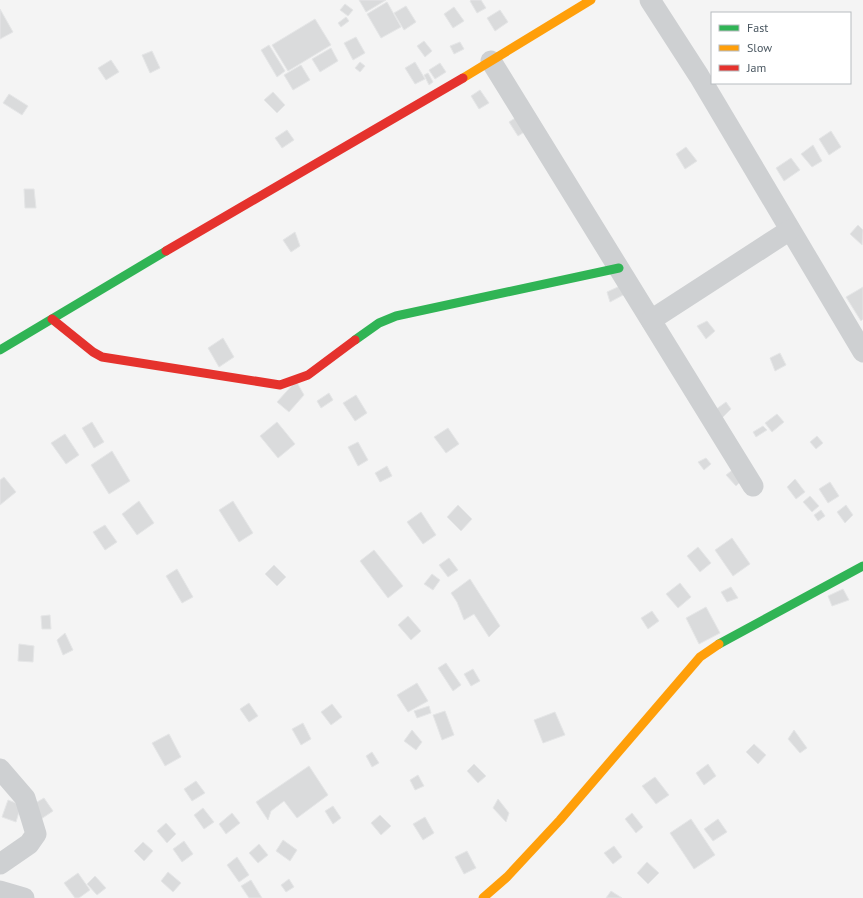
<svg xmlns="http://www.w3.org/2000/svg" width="863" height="898" viewBox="0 0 863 898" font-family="'PT Sans',sans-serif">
	<rect width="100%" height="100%" fill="#f4f4f4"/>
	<g fill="#dadbdc" stroke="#e5e6e7">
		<polygon points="359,0 386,0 366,12"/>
		<polygon points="471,0 481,0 486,8 477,13 470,1"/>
		<polygon points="387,2 401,27 381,38 367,14"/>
		<polygon points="345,4 353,10 348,16 340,10"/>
		<polygon points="406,6 416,22 404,30 394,13"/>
		<polygon points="454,7 464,21 453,28 444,14"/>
		<polygon points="0,9 13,32 0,39"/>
		<polygon points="500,10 508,22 495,31 487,18"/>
		<polygon points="346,17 349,21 341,27 338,23"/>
		<polygon points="315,19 331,45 288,71 272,45"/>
		<polygon points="356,37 365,53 353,60 344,43"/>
		<polygon points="424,41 432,51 425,57 417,46"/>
		<polygon points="460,42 464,49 454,54 450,46"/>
		<polygon points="269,45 285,71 277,77 261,50"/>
		<polygon points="331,48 338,61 320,72 312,59"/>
		<polygon points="152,51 160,68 150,73 142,55"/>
		<polygon points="111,60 119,72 106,80 98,68"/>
		<polygon points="360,62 365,66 360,72 355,68"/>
		<polygon points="415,62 425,79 415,84 405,68"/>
		<polygon points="440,63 446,72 435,79 429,70"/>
		<polygon points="301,65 310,80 293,90 284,75"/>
		<polygon points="428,73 433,82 429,85 424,75"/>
		<polygon points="480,90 489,103 479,109 471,96"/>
		<polygon points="273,92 285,105 277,113 264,100"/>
		<polygon points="9,94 28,106 22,115 3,103"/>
		<polygon points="520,115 529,129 518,136 509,122"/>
		<polygon points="287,130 294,140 282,148 275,138"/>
		<polygon points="831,131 841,147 829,155 819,139"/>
		<polygon points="813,145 822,161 812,167 801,154"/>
		<polygon points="686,147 697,161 685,169 676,154"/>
		<polygon points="791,158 800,170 784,181 776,168"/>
		<polygon points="24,189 34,189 36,208 25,208"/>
		<polygon points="858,225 863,230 862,245 850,234"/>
		<polygon points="295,232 300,246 291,252 283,240"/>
		<polygon points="620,286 625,294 610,302 607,292"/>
		<polygon points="863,287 863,319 861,321 846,297"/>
		<polygon points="707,321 715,331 706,339 697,326"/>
		<polygon points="223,338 234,357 219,367 208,348"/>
		<polygon points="780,353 786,365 775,371 770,358"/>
		<polygon points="296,381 304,395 289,412 277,402"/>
		<polygon points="329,393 333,400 321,408 317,401"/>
		<polygon points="356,395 367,413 355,421 343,403"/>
		<polygon points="726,402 731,409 721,419 715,410"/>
		<polygon points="777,414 784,422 772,432 765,423"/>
		<polygon points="92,422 104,442 94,448 82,428"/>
		<polygon points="277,422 295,444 278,458 260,436"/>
		<polygon points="763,426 767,430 756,437 753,432"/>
		<polygon points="448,428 459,444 446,453 434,437"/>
		<polygon points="65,434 79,455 66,464 51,443"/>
		<polygon points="817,436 823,443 816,449 810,442"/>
		<polygon points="358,442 368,460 358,466 348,447"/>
		<polygon points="112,451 130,481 109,494 91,465"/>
		<polygon points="706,458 711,464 704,470 698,462"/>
		<polygon points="387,466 392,476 380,482 375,473"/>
		<polygon points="735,468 744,478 736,486 726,475"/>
		<polygon points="4,477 16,492 0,505 0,480"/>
		<polygon points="795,479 805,492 796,499 787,487"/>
		<polygon points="830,482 839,496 828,503 819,489"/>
		<polygon points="810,496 819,506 812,512 803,502"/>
		<polygon points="139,501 154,523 137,535 122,514"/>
		<polygon points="233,501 253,533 239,542 219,510"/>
		<polygon points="458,505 472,519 461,531 447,517"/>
		<polygon points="846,505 853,515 845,523 837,512"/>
		<polygon points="821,510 825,516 818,521 814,515"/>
		<polygon points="421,512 436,535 423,544 407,522"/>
		<polygon points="105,525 117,542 105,550 93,532"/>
		<polygon points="732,538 750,564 733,576 715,550"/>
		<polygon points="698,547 711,563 700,572 687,556"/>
		<polygon points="374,550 403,586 388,598 360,561"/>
		<polygon points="449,558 458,570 448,577 439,565"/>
		<polygon points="274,565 286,577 277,586 265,574"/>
		<polygon points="177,569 193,597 182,603 166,576"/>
		<polygon points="432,574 440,580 433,590 424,584"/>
		<polygon points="470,579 500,626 489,637 474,614 464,620 457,602 451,593"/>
		<polygon points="680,583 691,597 678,608 666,594"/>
		<polygon points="731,587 738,598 727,602 721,592"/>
		<polygon points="843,589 849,600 832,606 828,596"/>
		<polygon points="706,607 720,633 699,644 686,618"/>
		<polygon points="652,611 659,621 648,629 641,618"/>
		<polygon points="50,615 51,629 42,629 41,616"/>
		<polygon points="408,616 421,631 411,640 398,625"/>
		<polygon points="65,633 73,650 63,655 57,640"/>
		<polygon points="19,644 34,646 33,662 18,661"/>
		<polygon points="446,663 461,685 453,691 438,668"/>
		<polygon points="473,669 480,681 471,686 464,674"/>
		<polygon points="417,683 428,701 408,712 397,695"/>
		<polygon points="249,703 258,716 249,722 240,709"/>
		<polygon points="332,704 342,717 331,725 321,712"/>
		<polygon points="429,706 431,713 417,718 414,711"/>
		<polygon points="445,711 454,735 442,740 433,715"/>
		<polygon points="555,712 565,735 543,743 534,720"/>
		<polygon points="303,723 311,739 301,745 292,729"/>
		<polygon points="412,730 422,742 416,750 404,741"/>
		<polygon points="794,730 807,748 800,753 788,739"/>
		<polygon points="169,734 181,757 165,766 152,743"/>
		<polygon points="754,744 766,755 758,764 746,752"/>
		<polygon points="372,752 379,763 372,767 366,756"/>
		<polygon points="474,764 486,776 478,783 467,771"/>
		<polygon points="708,764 716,776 704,785 696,773"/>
		<polygon points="309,766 328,795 297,818 284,801 271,811 268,820 256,802"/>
		<polygon points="418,775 424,786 415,790 410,780"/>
		<polygon points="655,777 669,795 656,804 642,786"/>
		<polygon points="196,781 205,793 192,801 184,789"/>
		<polygon points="44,798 53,811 41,819 32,805"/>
		<polygon points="498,799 509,813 506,822 493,808"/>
		<polygon points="8,800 21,805 16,822 2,817"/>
		<polygon points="333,806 341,818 333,824 325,811"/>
		<polygon points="203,808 214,822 204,829 194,815"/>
		<polygon points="232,813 240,823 226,834 219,824"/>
		<polygon points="632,813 643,827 636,833 625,819"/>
		<polygon points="380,815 391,826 381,835 371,823"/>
		<polygon points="425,817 434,833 423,840 413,824"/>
		<polygon points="691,819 715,855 694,869 670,833"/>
		<polygon points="718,819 727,832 713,841 704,829"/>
		<polygon points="166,823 176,834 167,843 157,831"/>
		<polygon points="283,840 297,850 290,861 276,851"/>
		<polygon points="184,841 193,854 182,862 173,849"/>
		<polygon points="143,842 153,851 144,861 134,851"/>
		<polygon points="259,844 268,855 258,863 249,853"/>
		<polygon points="614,846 622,857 613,864 604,853"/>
		<polygon points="467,851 476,868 464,874 455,857"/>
		<polygon points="237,857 249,875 239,882 227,865"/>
		<polygon points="647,862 659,873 648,884 637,873"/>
		<polygon points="168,872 181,883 173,892 161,881"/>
		<polygon points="78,873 90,890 79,898 75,898 64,883"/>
		<polygon points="95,876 106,888 97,895 87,884"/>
		<polygon points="289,879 294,887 286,892 281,885"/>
		<polygon points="251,880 262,898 249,898 241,886"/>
		<polygon points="611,891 622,898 606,898"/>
	</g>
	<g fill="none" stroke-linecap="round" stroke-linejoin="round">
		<g stroke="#ced0d2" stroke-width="21">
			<polyline points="650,0 699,76 863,352"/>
			<polyline points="491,61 753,486"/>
			<polyline points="651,320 790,230"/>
			<polyline points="0,769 25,798 36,834 29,844 0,864"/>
			<polyline points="0,891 24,898"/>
		</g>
		<g stroke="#30b455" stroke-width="9">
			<polyline points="355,340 379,323 396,316 619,268"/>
			<polyline points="0,350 166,251"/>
			<polyline points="719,644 863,566"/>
		</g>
		<g stroke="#ff9f0a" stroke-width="9">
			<polyline points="463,78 591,0"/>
			<polyline points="483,898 507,877 560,820 700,657 719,644"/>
		</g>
		<g stroke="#e5322d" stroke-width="9">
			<polyline points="166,251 463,78"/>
			<polyline points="52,319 93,352 102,357 280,385 308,375 355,340"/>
		</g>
	</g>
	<rect x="711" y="12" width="140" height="72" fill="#ffffff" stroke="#b7bcc0"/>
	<rect x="719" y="25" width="20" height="6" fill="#30b455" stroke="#b7bcc0"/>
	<text x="747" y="32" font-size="12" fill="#4a5761">Fast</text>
	<rect x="719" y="45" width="20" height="6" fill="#ff9f0a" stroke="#b7bcc0"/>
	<text x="747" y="52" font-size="12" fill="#4a5761">Slow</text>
	<rect x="719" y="65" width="20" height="6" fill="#e5322d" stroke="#b7bcc0"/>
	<text x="747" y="72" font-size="12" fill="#4a5761">Jam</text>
</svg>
